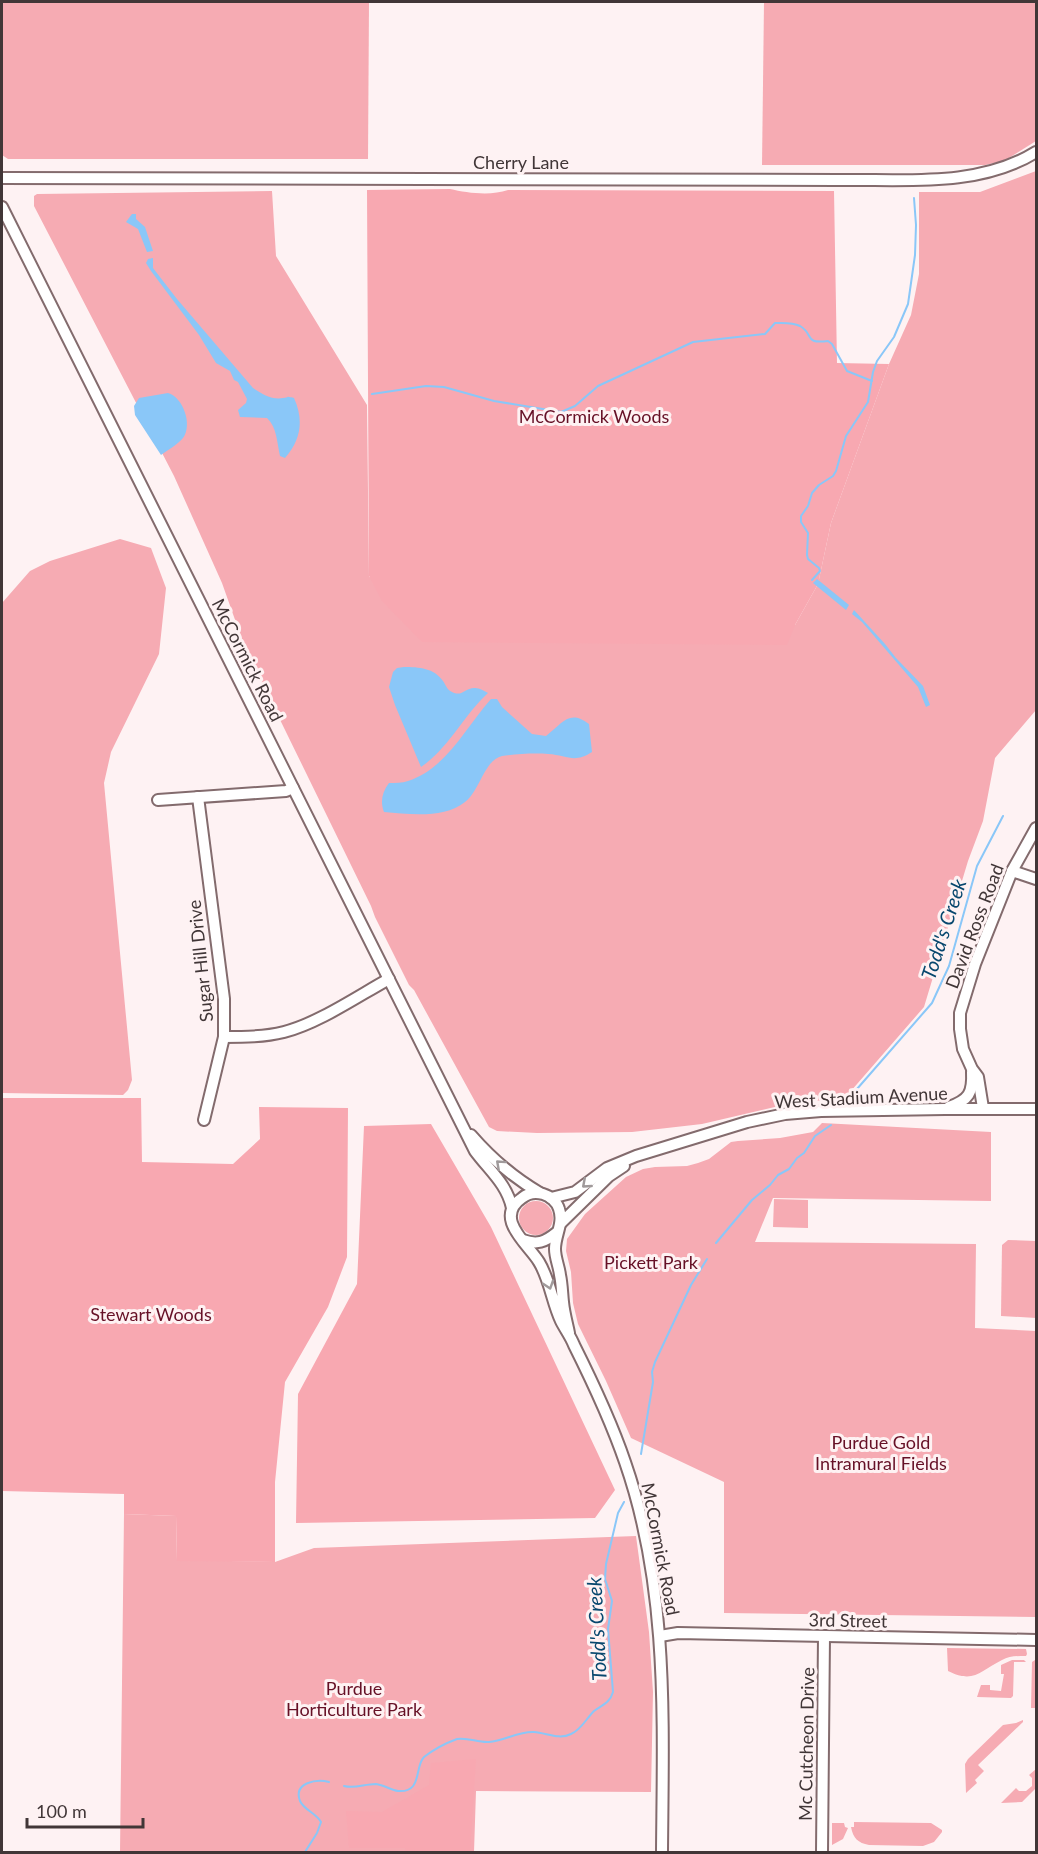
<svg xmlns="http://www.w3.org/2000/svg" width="1038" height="1854" viewBox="0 0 1038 1854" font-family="Lato,sans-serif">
	<rect width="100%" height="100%" fill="#fef2f3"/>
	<g fill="#f6abb3">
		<polygon points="2,2 369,2 368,159 8,159 2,155"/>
		<polygon points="764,2 1036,2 1036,141 1004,161 985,165 762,165"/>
		<polygon points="1036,171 1036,710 995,758 983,821 968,861 924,1007 844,1099 796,1102 702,1124 632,1132 537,1133 497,1131 489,1127 414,990 409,985 375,917 371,906 245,648 222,583 174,476 34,206 34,196 37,194 272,191 276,256 367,405 369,577 795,625 818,584 831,523 889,364 911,315 919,274 919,192 980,192"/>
		<polygon points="120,539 151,548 166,588 159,654 111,752 104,783 132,1080 128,1090 123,1095 2,1093 2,603 30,571 50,561"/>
		<polygon points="822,1123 991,1132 991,1201 773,1198 755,1242 976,1244 975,1328 1036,1331 1036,1617 724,1613 724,1482 631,1438 606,1381 578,1324 573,1303 571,1272 566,1251 567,1239 585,1214 626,1177 643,1169 655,1167 687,1166 698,1163 709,1159 731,1142 738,1141 780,1138 813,1132"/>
		<polygon points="774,1199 808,1200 808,1228 773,1227"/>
		<circle cx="536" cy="1218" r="17"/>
		<polygon points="1008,1240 1036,1241 1036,1318 1001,1316 1002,1245"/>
		<polygon points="124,1514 176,1516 177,1560 275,1562 314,1548 636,1536 649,1632 653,1692 651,1792 476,1791 474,1852 120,1852"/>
		<path d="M947 1648 1026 1649 1027 1654 1026 1656C1017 1656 1009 1656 1002 1660 980 1671 974 1684 948 1671Z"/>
		<polygon points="1012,1660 1024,1660 1026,1662 1014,1662 1013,1696 1011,1698 977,1697 981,1685 990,1685 990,1690 1001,1691 1004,1674 1001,1674 1001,1665"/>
		<polygon points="1035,1660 1036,1660 1036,1708 1031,1708 1032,1662"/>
		<polygon points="1023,1720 1023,1722 978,1765 984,1771 975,1780 977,1783 966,1793 965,1764 968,1759 1003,1725 1016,1723"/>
		<polygon points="1036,1769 1036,1788 1022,1802 1001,1803 1016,1788 1019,1791 1026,1791 1032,1786 1032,1778 1029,1775"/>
		<path d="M854 1822 931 1823 942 1830V1832L934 1842 923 1846 869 1845C858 1843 853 1838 851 1827H854Z"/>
		<polygon points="832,1823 844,1823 845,1827 848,1828 843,1839 832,1845"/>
	</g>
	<g fill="#f8a8b1">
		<path d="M450 189C467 193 491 196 508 190L834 191 837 363 889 364 831 523 818 584 795 625 787 645 422 642 382 601 369 576 367 190Z"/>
		<polygon points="2,1098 141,1098 142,1162 233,1164 260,1139 259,1107 348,1108 347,1257 328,1307 285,1382 275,1482 275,1562 177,1561 176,1516 124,1514 124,1494 2,1491"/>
		<polygon points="431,1124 491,1227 615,1490 595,1518 296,1523 298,1394 357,1284 364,1126"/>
		<polygon points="476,1759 470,1852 406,1852 405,1848 349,1848 346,1811 382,1812 429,1785 431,1763"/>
	</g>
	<g fill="#8ac7f8">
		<polygon points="132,214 136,214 136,219 145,227 153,251 147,252 138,229 126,222"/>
		<path d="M153 258V268L177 299 253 388C262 394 272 400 283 398 293 397 283 396 294 398 304 420 301 440 285 458L280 456C277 443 277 427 267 418L240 417 238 410 246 403 247 399 238 382 234 380 230 371 216 363 199 335 151 271 146 263 148 259Z"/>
		<path d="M168 393C183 397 193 425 183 438 178 444 168 450 161 455L135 415 134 406 139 398Z"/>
		<polygon points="817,579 849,605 846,610 813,583"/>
		<polygon points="854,610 885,644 896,658 923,686 930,705 926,707 918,687 862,622 852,614"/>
		<path d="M404 667C419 667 434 668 443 681 446 685 447 690 452 692 466 699 466 679 488 693 463 716 449 748 421 767L395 705 389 687 393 672 397 668Z"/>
		<path d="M491 699H497L502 707 532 734 546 736C563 723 569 709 589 724L592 752C574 764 567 755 548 754 535 753 514 754 502 756 484 760 480 791 465 802 444 819 409 814 384 812 380 802 382 792 389 783 395 783 402 783 408 781 446 769 466 727 491 699Z"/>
	</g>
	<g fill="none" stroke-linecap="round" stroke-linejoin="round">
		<g stroke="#8ac7f8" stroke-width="2">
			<path d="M372 394 426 386 444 387 494 401 561 412 575 406 598 386 693 342 765 334 775 323C783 323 792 322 800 326 815 335 803 344 828 341L832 344 847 371 872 381"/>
			<polyline points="812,580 820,571 819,568 808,559 807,555 808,533 801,522 801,516 808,506 812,493 819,485 833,476 836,471 846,436 868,402 873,372 877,361 894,337 908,304 915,255 916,225 914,198"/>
			<polyline points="850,1097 932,1003 949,966 977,866 1003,816"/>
			<polyline points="716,1243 752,1200 770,1185 778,1175 789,1169 797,1158 804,1153 815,1136 831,1125"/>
			<polyline points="641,1454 653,1382 652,1372 655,1362 691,1285 707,1259"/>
			<path d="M344 1786C355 1789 364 1784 376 1784 384 1785 391 1790 398 1791 423 1793 414 1767 424 1757 433 1750 446 1743 457 1739 468 1737 478 1743 489 1742 504 1741 519 1731 534 1732 547 1733 559 1740 571 1734 581 1730 586 1719 594 1711 602 1705 610 1703 613 1692L608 1629 612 1601 605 1579 606 1564 618 1513 624 1502"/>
			<path d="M305 1852 317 1833 321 1822C316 1813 304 1810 300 1801 293 1782 317 1779 329 1782"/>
		</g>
		<defs>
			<g id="minor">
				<path d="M2 178 838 180C904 179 978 188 1036 152"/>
				<path d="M2 207 475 1151C489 1170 507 1184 512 1208"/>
				<polyline points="198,797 224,999 224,1037 204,1120"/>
				<polyline points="158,800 286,791 293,788"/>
				<polyline points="1012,871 1036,879"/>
				<path d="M224 1037C244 1037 264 1037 284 1032 319 1023 358 996 389 979"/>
				<path d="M949 1107C969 1100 973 1093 972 1072"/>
				<polyline points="983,1108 978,1077 972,1069 963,1049 960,1029 960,1013 975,964 1012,871 1036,828"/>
				<path d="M471 1135C491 1158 514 1178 540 1193"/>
				<polyline points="551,1198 575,1192 607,1168 636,1156 747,1122 785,1114 821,1111 945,1109 1036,1109"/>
				<polyline points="561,1223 609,1176 624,1166"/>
				<path d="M523 1240C537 1245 545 1242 556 1233"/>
				<path d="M569 1333C567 1323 564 1313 563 1302 562 1293 562 1284 560 1275 559 1266 555 1258 555 1249 555 1235 564 1223 559 1209 557 1202 550 1196 543 1194 536 1192 528 1193 522 1198 493 1218 528 1244 539 1262 550 1280 552 1302 561 1321 565 1329 571 1337 574 1345 593 1383 611 1421 625 1462 669 1588 663 1721 662 1852"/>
				<polyline points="660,1636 678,1633 1036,1640"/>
				<polyline points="822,1852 824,1636"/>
			</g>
		</defs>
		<use href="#minor" stroke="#836b6d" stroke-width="14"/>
		<use href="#minor" stroke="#fff" stroke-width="10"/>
	</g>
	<defs><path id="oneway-chevron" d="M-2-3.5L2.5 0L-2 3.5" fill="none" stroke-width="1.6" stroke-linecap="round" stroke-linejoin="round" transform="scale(1.5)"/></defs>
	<g stroke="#a09a9b">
		<use href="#oneway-chevron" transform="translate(500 1164) rotate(-138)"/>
		<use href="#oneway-chevron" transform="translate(586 1184) rotate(139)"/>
		<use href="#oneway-chevron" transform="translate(549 1285) rotate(72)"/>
	</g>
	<g text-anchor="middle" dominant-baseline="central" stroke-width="6" stroke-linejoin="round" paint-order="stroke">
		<g font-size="18" fill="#413637" stroke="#fef2f3">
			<text x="521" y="162">Cherry Lane</text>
			<text transform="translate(248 660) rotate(63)">McCormick Road</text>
			<text transform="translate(974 926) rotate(-69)">David Ross Road</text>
			<text transform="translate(200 961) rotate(-96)">Sugar Hill Drive</text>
			<text transform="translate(861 1097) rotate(-3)">West Stadium Avenue</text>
			<text transform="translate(661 1549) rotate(79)">McCormick Road</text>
			<text transform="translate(848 1620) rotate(1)">3rd Street</text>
			<text transform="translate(806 1744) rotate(-89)">Mc Cutcheon Drive</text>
		</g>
		<g font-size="18" fill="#661026" stroke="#fef2f3">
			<text x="594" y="416">McCormick Woods</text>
			<text x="651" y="1262">Pickett Park</text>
			<text x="151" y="1314">Stewart Woods</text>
			<text x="881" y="1442">Purdue Gold<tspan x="881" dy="21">Intramural Fields</tspan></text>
			<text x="354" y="1688">Purdue<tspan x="354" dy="21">Horticulture Park</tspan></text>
		</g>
		<g font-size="20" font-style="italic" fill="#08476e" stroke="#fef2f3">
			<text transform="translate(943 929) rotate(-72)">Todd's Creek</text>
			<text transform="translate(596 1629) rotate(-93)">Todd's Creek</text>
		</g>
	</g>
	<rect width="1038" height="1854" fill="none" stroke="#413637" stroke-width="6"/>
	<path d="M27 1818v9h116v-9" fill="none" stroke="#413637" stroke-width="3"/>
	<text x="36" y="1818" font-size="18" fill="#413637" stroke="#fef2f3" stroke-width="4.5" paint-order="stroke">100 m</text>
</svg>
